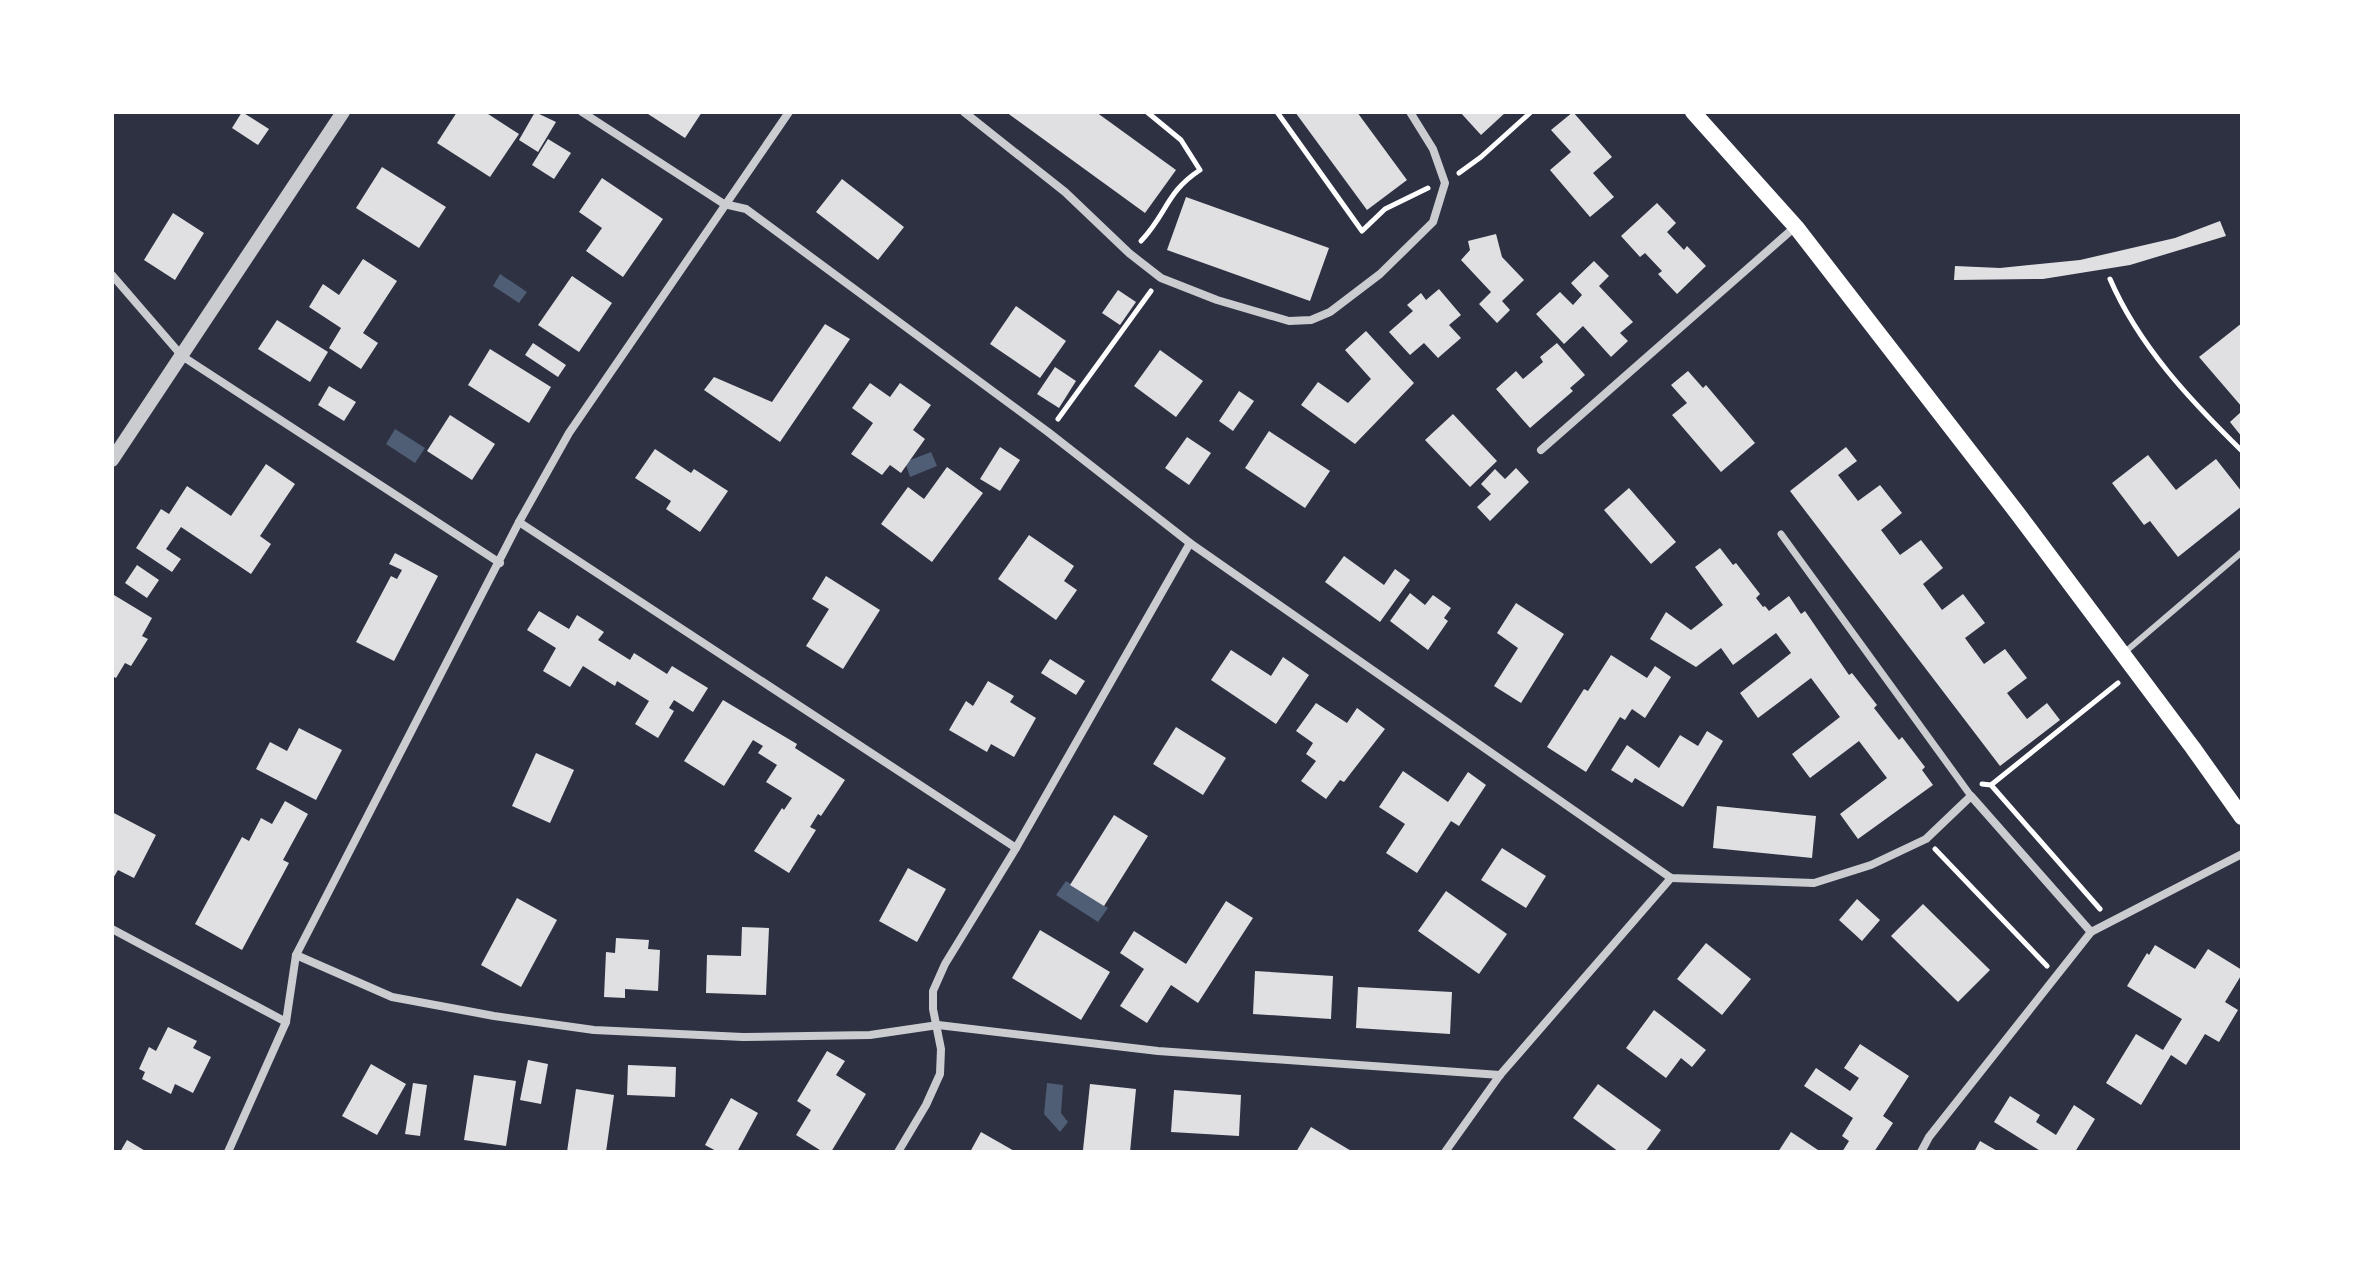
<svg xmlns="http://www.w3.org/2000/svg" width="2354" height="1264" viewBox="0 0 2354 1264" font-family="'Work Sans',sans-serif">
	<rect width="100%" height="100%" fill="#2d3142"/>
	<g fill="#4f5d75">
		<polygon points="500,274 527,292 519,303 493,286"/>
		<polygon points="395,429 425,448 415,463 386,444"/>
		<polygon points="931,452 937,466 910,477 905,462"/>
		<polygon points="1066,881 1108,908 1098,922 1056,895"/>
		<polygon points="1047,1083 1063,1085 1061,1113 1068,1122 1060,1132 1044,1114"/>
	</g>
	<g fill="#e0e0e3">
		<polygon points="242,112 269,129 258,145 232,128"/>
		<polygon points="457,112 485,112 519,134 490,177 437,143"/>
		<polygon points="535,112 556,122 538,152 519,140"/>
		<polygon points="645,112 702,112 685,138"/>
		<polygon points="1006,112 1096,112 1176,170 1145,213"/>
		<polygon points="1295,112 1357,112 1407,180 1367,210"/>
		<polygon points="1460,112 1506,112 1481,135"/>
		<polygon points="1573,112 1612,157 1593,173 1614,197 1590,217 1550,170 1571,152 1551,130"/>
		<polygon points="548,139 571,153 554,179 532,165"/>
		<polygon points="382,167 446,207 419,248 356,208"/>
		<polygon points="602,178 663,219 623,277 586,251 602,228 579,212"/>
		<polygon points="842,179 904,227 878,260 816,212"/>
		<polygon points="1186,197 1329,248 1310,301 1167,250"/>
		<polygon points="1657,203 1676,223 1667,232 1684,250 1687,246 1706,266 1677,294 1658,274 1662,271 1645,253 1640,257 1621,236"/>
		<polygon points="173,213 204,233 175,280 144,260"/>
		<polygon points="2220,221 2226,236 2130,265 2043,279 1954,280 1955,266 2000,268 2080,260 2175,238"/>
		<polygon points="1496,234 1502,257 1524,280 1502,301 1510,310 1497,323 1479,304 1491,292 1461,260 1470,250 1468,241"/>
		<polygon points="363,259 397,281 363,333 378,343 361,369 329,348 341,328 309,307 323,284 339,295"/>
		<polygon points="1594,261 1609,276 1599,286 1633,322 1620,333 1628,341 1611,357 1583,326 1564,344 1536,314 1560,292 1573,305 1582,295 1571,283"/>
		<polygon points="572,276 612,303 579,352 538,325"/>
		<polygon points="1439,289 1461,315 1449,325 1461,338 1438,358 1424,343 1410,355 1389,332 1413,311 1407,305 1421,293 1426,300"/>
		<polygon points="1118,290 1136,302 1120,325 1102,313"/>
		<polygon points="1016,306 1066,341 1040,378 990,344"/>
		<polygon points="277,320 328,352 310,382 258,349"/>
		<polygon points="2242,323 2242,407 2199,357"/>
		<polygon points="825,324 850,339 780,442 704,390 714,377 772,402"/>
		<polygon points="1366,331 1414,383 1355,444 1301,405 1318,382 1348,403 1371,379 1345,350"/>
		<polygon points="533,343 566,365 558,377 525,355"/>
		<polygon points="1557,343 1585,375 1570,388 1573,391 1530,428 1496,389 1516,371 1523,379 1543,362 1540,357"/>
		<polygon points="490,349 551,387 529,423 468,385"/>
		<polygon points="1160,350 1203,381 1176,417 1134,386"/>
		<polygon points="1055,367 1076,381 1059,408 1037,394"/>
		<polygon points="1688,371 1703,388 1706,385 1755,443 1721,472 1672,415 1687,403 1671,385"/>
		<polygon points="870,383 890,397 900,383 931,405 913,430 925,439 901,473 890,465 882,475 851,454 873,423 852,408"/>
		<polygon points="329,386 356,402 344,421 318,405"/>
		<polygon points="1239,391 1254,401 1233,431 1219,421"/>
		<polygon points="2242,411 2242,437 2230,422"/>
		<polygon points="1453,414 1497,461 1470,487 1425,440"/>
		<polygon points="450,415 495,444 472,480 427,451"/>
		<polygon points="1269,431 1330,471 1305,508 1245,468"/>
		<polygon points="1187,437 1211,453 1189,485 1165,468"/>
		<polygon points="1000,447 1020,460 1000,491 980,479"/>
		<polygon points="1846,447 1857,461 1838,475 1858,501 1880,485 1902,513 1881,530 1900,555 1921,540 1943,568 1923,584 1942,610 1963,594 1985,623 1965,638 1984,664 2005,649 2027,678 2007,693 2027,719 2047,703 2060,720 2000,766 1790,491"/>
		<polygon points="655,449 691,473 694,469 728,491 700,532 666,509 671,501 635,478"/>
		<polygon points="2148,455 2176,490 2216,459 2242,492 2242,506 2178,557 2150,521 2144,525 2112,483"/>
		<polygon points="266,464 295,484 260,536 271,544 251,574 181,527 166,549 181,559 172,572 136,548 161,509 169,514 187,486 231,516"/>
		<polygon points="947,467 983,493 932,562 881,524 908,487 924,499"/>
		<polygon points="1516,468 1529,482 1490,521 1477,507 1491,494 1481,484 1495,469 1505,479"/>
		<polygon points="1629,488 1676,542 1651,564 1604,510"/>
		<polygon points="1029,535 1074,566 1064,581 1077,590 1056,620 998,579"/>
		<polygon points="1720,548 1733,565 1736,563 1760,594 1756,598 1763,607 1765,606 1769,611 1789,596 1801,614 1805,611 1849,675 1852,673 1877,705 1874,708 1899,740 1902,737 1925,767 1922,770 1933,785 1858,839 1840,814 1887,778 1859,741 1810,778 1792,754 1840,717 1811,678 1758,718 1740,693 1791,653 1776,633 1733,665 1721,648 1696,667 1650,639 1666,612 1691,630 1723,605 1695,567"/>
		<polygon points="395,553 438,576 394,661 356,642 391,576 397,579 402,570 389,564"/>
		<polygon points="1344,556 1384,585 1395,569 1410,580 1380,622 1325,582"/>
		<polygon points="137,565 159,580 147,598 125,583"/>
		<polygon points="826,576 880,610 843,669 806,646 829,609 812,599"/>
		<polygon points="1410,593 1425,605 1433,595 1451,608 1444,618 1448,621 1428,650 1390,621"/>
		<polygon points="114,595 152,618 142,636 148,639 131,666 125,663 116,678 112,676"/>
		<polygon points="1516,603 1564,634 1521,703 1494,686 1518,648 1497,633"/>
		<polygon points="539,611 569,629 577,615 604,632 598,640 630,660 634,653 667,674 672,666 708,688 693,712 674,700 669,708 674,711 658,738 635,724 649,701 617,681 615,686 583,666 570,687 543,671 556,648 527,630"/>
		<polygon points="1231,650 1271,676 1283,657 1309,675 1276,724 1211,680"/>
		<polygon points="1611,655 1647,678 1655,666 1671,677 1645,718 1632,709 1625,720 1620,717 1586,772 1547,747 1584,689 1588,691"/>
		<polygon points="1050,659 1085,681 1076,695 1041,673"/>
		<polygon points="988,681 1014,696 1010,702 1036,718 1014,757 991,744 987,752 949,730 966,701 973,706"/>
		<polygon points="723,700 797,744 795,748 845,780 821,816 818,814 810,827 816,830 789,873 754,851 782,808 784,810 792,798 766,782 777,765 758,753 763,746 753,740 724,786 684,761"/>
		<polygon points="1316,703 1347,723 1357,708 1385,729 1344,782 1340,780 1326,799 1301,781 1316,761 1306,754 1313,743 1296,731"/>
		<polygon points="1176,727 1226,758 1203,795 1153,764"/>
		<polygon points="299,728 342,750 316,800 256,769 270,742 287,751"/>
		<polygon points="1707,731 1723,741 1683,807 1635,778 1632,783 1611,770 1627,745 1659,768 1680,735 1698,746"/>
		<polygon points="536,753 574,770 550,823 512,806"/>
		<polygon points="1403,771 1448,802 1468,772 1486,785 1459,826 1451,821 1417,873 1386,853 1405,824 1379,807"/>
		<polygon points="285,801 308,814 283,860 289,863 242,950 195,924 242,837 249,841 261,818 272,824"/>
		<polygon points="1717,806 1816,816 1812,858 1713,848"/>
		<polygon points="112,812 156,835 134,878 118,870 112,880"/>
		<polygon points="1114,815 1148,836 1104,906 1070,885"/>
		<polygon points="1502,848 1546,876 1526,908 1481,880"/>
		<polygon points="908,868 946,889 917,942 879,921"/>
		<polygon points="1446,891 1507,934 1479,974 1418,931"/>
		<polygon points="517,898 557,920 521,987 481,965"/>
		<polygon points="1857,899 1880,920 1862,941 1839,920"/>
		<polygon points="1226,901 1253,918 1198,1003 1171,985 1147,1023 1120,1006 1144,969 1120,953 1134,931 1186,964"/>
		<polygon points="1923,904 1990,970 1958,1002 1891,936"/>
		<polygon points="742,927 769,928 766,995 706,993 707,955 741,956"/>
		<polygon points="1040,930 1110,972 1081,1020 1012,978"/>
		<polygon points="616,938 649,940 648,949 660,950 658,991 625,989 625,998 604,997 606,952 615,953"/>
		<polygon points="1706,943 1751,979 1722,1015 1677,979"/>
		<polygon points="2155,945 2195,969 2208,949 2242,970 2242,974 2225,1002 2238,1010 2219,1042 2205,1034 2186,1065 2171,1055 2141,1105 2106,1083 2136,1034 2163,1050 2182,1019 2127,986 2147,953 2149,955"/>
		<polygon points="1255,971 1333,976 1331,1019 1253,1014"/>
		<polygon points="1358,987 1452,992 1450,1034 1356,1028"/>
		<polygon points="1654,1010 1706,1050 1692,1067 1681,1058 1666,1078 1626,1048"/>
		<polygon points="168,1027 197,1041 193,1048 211,1057 193,1093 175,1084 171,1094 142,1079 145,1072 139,1069 149,1047 156,1051"/>
		<polygon points="1860,1044 1909,1076 1883,1116 1893,1123 1874,1152 1842,1152 1849,1141 1842,1136 1853,1118 1804,1086 1816,1068 1850,1091 1859,1078 1844,1068"/>
		<polygon points="827,1051 845,1061 836,1075 866,1094 831,1152 823,1152 796,1135 811,1110 797,1101"/>
		<polygon points="528,1060 548,1064 541,1104 520,1100"/>
		<polygon points="371,1064 406,1084 377,1135 342,1116"/>
		<polygon points="628,1065 676,1067 675,1097 627,1095"/>
		<polygon points="474,1075 516,1081 506,1146 464,1140"/>
		<polygon points="413,1083 427,1085 420,1136 405,1134"/>
		<polygon points="1090,1084 1136,1089 1130,1152 1083,1150"/>
		<polygon points="1598,1084 1661,1130 1645,1152 1619,1152 1573,1118"/>
		<polygon points="576,1089 614,1095 606,1152 567,1152"/>
		<polygon points="1174,1090 1241,1095 1239,1136 1171,1132"/>
		<polygon points="2010,1096 2040,1115 2036,1122 2056,1135 2074,1105 2095,1119 2075,1152 2042,1152 1994,1122"/>
		<polygon points="731,1098 758,1113 737,1152 718,1152 705,1145"/>
		<polygon points="1311,1127 1353,1152 1296,1152"/>
		<polygon points="981,1132 1016,1152 970,1152"/>
		<polygon points="1791,1132 1821,1152 1778,1152"/>
		<polygon points="127,1140 147,1152 120,1152"/>
		<polygon points="1980,1141 1999,1152 1974,1152"/>
	</g>
	<g fill="none" stroke-linecap="round" stroke-linejoin="round">
		<g stroke="#fff" stroke-width="5">
			<polyline points="1277,112 1362,231 1385,209 1428,188"/>
			<polyline points="1459,173 1481,157 1531,112"/>
			<path d="M1141 241C1167 214 1166 192 1200 170L1181 140 1147 112"/>
			<path d="M2110 279C2139 346 2190 400 2242 451"/>
			<polyline points="1058,419 1151,291"/>
			<polyline points="1982,784 1991,785 2100,909"/>
			<polyline points="1991,785 2118,683"/>
			<polyline points="1935,849 2047,966"/>
		</g>
		<polyline stroke="#caccd0" stroke-width="6" points="2125,652 2242,552"/>
		<polyline stroke="#caccd0" stroke-width="7" points="1781,534 1971,796"/>
		<g stroke="#caccd0" stroke-width="8">
			<polyline points="582,112 724,204 746,209 1048,432 1190,543 1671,878 1814,883 1871,865 1926,839 1971,796 2091,932"/>
			<polyline points="964,112 1065,192 1129,253 1161,278 1217,300 1289,321 1311,320 1330,312 1380,274 1433,222 1445,183 1433,149 1410,112"/>
			<polyline points="112,275 182,356 500,563"/>
			<polyline points="1541,450 1795,227"/>
			<polyline points="519,522 1016,848"/>
			<polyline points="112,929 286,1022"/>
			<polyline points="296,955 392,997 494,1016 594,1030 743,1037 870,1035 938,1025 1158,1051 1500,1075"/>
			<polyline points="228,1152 286,1022 296,955 519,522 569,433 789,112"/>
			<polyline points="898,1152 926,1105 940,1074 941,1049 933,1009 933,991 945,964 1016,848 1190,543"/>
			<polyline points="1445,1152 1500,1075 1671,878"/>
			<polyline points="1921,1152 1929,1137 2091,932 2242,854"/>
		</g>
		<polyline stroke="#caccd0" stroke-width="14" points="112,460 343,112"/>
		<polyline stroke="#fff" stroke-width="16" points="1693,112 1796,227 2018,514 2193,748 2242,817"/>
	</g>
	<rect width="2354" height="1264" fill="none" stroke="#ffffff" stroke-width="228"/>
</svg>
